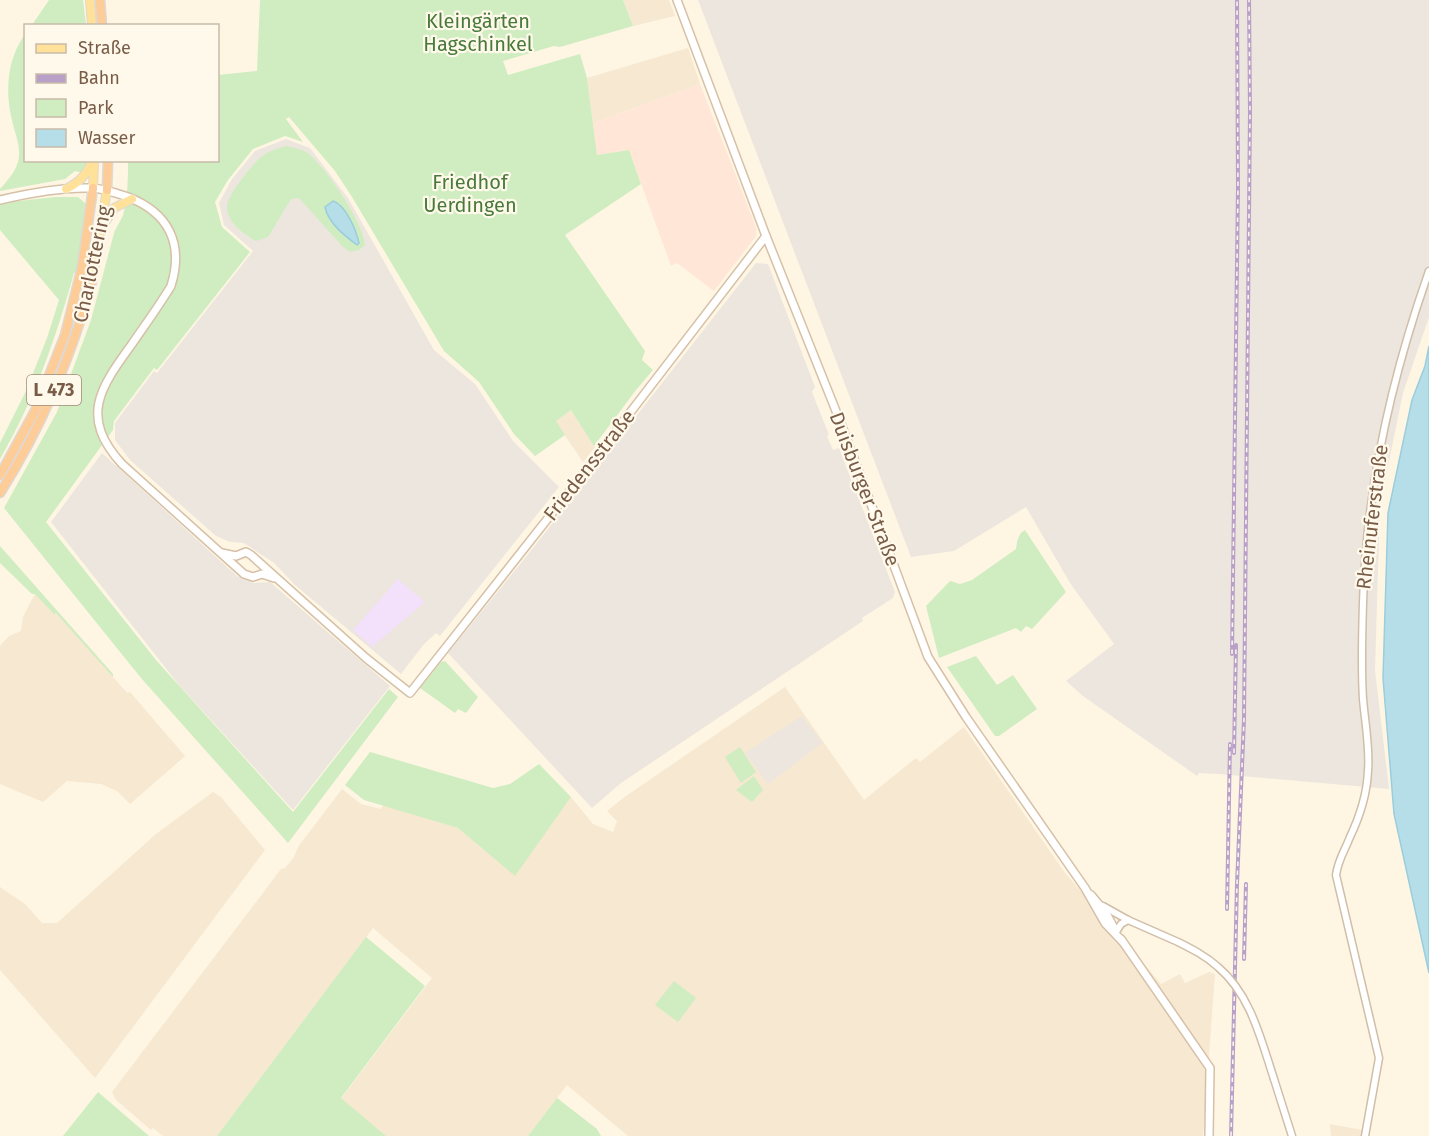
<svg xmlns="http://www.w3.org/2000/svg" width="1429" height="1136" viewBox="0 0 1429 1136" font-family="'Fira Sans',sans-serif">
	<rect width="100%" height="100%" fill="#fef6e3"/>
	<g fill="#f6e8d1">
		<polygon points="623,0 669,0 675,16 633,26"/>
		<polygon points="688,48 700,84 593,123 587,78"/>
		<polygon points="571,410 595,447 583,462 555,421"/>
		<polygon points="35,594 67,624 127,693 130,692 185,756 130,804 117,791 101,784 67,781 43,802 0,784 0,646 9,636 21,631 23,617"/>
		<polygon points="785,687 864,800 916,758 920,762 964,727 1065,873 1161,984 1180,974 1185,983 1209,972 1215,974 1203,1136 628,1136 567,1085 528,1136 386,1136 341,1099 432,978 373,928 217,1136 163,1136 153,1128 151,1130 116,1100 112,1092 281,869 285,868 294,857 298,847 342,789 361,804 380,809 384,805 458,828 515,875 571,797 593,824 613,832 617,821 607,811 626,796"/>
		<polygon points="213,792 221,797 265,850 95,1078 0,970 0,887 25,904 42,923 57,923 156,834"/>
		<polygon points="1330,1124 1362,1130 1361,1136 1331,1136"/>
	</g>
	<polygon fill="#ffe6d6" points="700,84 756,227 756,236 714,291 677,263 671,266 629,150 597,155 593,123"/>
	<g fill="#ede6de">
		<polygon points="698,0 1429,0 1429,317 1403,393 1380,505 1375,670 1389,789 1219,774 1199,773 1197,776 1083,696 1066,681 1114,644 1070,583 1026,507 954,551 911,557"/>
		<polygon points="286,139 310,148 348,198 434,350 475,384 513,441 559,487 440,636 436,633 424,644 401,674 295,585 274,563 244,543 230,542 216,536 130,460 115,440 115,423 154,371 157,373 253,251 224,225 219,203 232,179 255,151"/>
		<polygon points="756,263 768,264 815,387 812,392 829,435 827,436 833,450 839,448 895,592 893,598 862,618 863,621 621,783 592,808 448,653 533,548"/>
		<polygon points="102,453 237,576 254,583 270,582 390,686 293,810 179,685 51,522"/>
		<polygon points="802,716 822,743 768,784 745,753"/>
	</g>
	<polygon fill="#f3e0fa" points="398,579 425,602 372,647 353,630"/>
	<g fill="#cfedc0">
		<polygon points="49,0 83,0 86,25 32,25"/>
		<path d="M260 0H623L633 26 560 47 554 46 503 61 508 75 580 54 587 78 597 155 629 150 641 184 565 235 645 351 642 360 653 370 636 390 594 446 571 410 556 421 565 435 535 456 514 434 479 382 444 351 352 197 335 171 289 117 286 119 303 142 285 136 253 149 228 180 215 202 222 227 250 252 157 370 154 368 114 421 113 430 46 522 156 660 293 812 389 689 398 697 288 843 141 678 4 508 57 412 91 320 114 233C117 225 123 218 124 211 128 194 128 177 128 161L218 160V75L257 71Z"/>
		<path d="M25 34 26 160 87 161 83 173 75 171 65 179 0 191V189C9 179 20 167 19 152 19 142 14 130 12 120 5 90 7 60 25 34Z"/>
		<path d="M287 146C294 148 303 149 309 154 328 171 362 220 365 245L359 250 350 252 342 246 299 198 291 199 268 237 256 241C243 233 227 223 227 206 228 194 252 165 261 157 269 151 278 148 287 146Z"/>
		<path d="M55 197H78L85 203V217L77 272 74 273C56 338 34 401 0 459V443L26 391 47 338 59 300 0 230V203Z"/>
		<path d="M1025 530 1066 592 1032 629 1026 626 1021 632 1016 628 939 658 926 606 950 581 960 584 972 580 1016 549C1017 541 1018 534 1025 530Z"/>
		<polygon points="0,546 113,674 113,677 56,613 54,614 35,594 32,594 0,563"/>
		<polygon points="976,656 997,685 1013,675 1037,709 999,736 995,736 947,667"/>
		<polygon points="445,661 478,697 466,713 458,709 455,713 420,688 441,662"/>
		<polygon points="740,747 756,772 741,783 725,757"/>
		<polygon points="370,752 493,788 510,784 539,764 571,797 515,876 458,828 364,800 345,785"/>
		<polygon points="754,776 763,790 752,802 736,790"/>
		<polygon points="366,937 425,986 341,1098 386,1136 217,1136"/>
		<polygon points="674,981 696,998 678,1022 655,1005"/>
		<polygon points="98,1092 149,1136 63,1136"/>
		<polygon points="557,1098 597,1129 601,1136 528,1136"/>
	</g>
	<g fill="#b6dee9" stroke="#9bcddc" stroke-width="1.5">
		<path d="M333 201C346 205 356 230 359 243L357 245C345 236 328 223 325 207Z"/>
		<polygon points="1429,346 1429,973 1394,814 1383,678 1388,513 1412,400 1425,366"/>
	</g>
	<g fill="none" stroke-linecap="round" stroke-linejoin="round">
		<defs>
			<g id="tertiary">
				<polyline points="1103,906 1128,920 1178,942"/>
				<polyline points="1116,932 1121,924 1128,920"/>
				<polyline points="1274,1079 1292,1136"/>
				<path d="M1365 1136 1379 1058 1336 875C1338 860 1345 850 1350 837 1360 816 1367 794 1368 771 1370 748 1365 723 1363 699 1361 667 1362 635 1363 603 1366 489 1391 379 1429 271"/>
			</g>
			<g id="secondary">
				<polyline points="677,0 766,236 840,421 928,657 966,717 1085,888 1105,923 1122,941"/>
				<path d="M0 200C29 193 62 187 92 188 105 189 116 193 128 197 169 213 184 244 171 286 159 306 145 325 132 344 100 388 79 417 122 464L244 574 253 577 262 574 274 578"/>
				<polyline points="222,553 236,556 246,552 251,555 366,658 410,693 579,479 766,236"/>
				<polyline points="1091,895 1106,913 1115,930"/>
				<polyline points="1121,939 1210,1068 1209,1136"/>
			</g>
			<g id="primary">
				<polyline points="90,0 92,26"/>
				<polyline points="93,188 94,162"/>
				<path d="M66 189C80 182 86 175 93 160"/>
				<polyline points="104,224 114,208 132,199"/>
				<polyline points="92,281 107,190"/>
			</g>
			<g id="trunk">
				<polyline points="100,0 102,26"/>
				<polyline points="107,190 108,160"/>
				<polyline points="0,475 36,409 65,335 82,267 93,188"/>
				<path d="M0 493C41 428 72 355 92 281"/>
			</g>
		</defs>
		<use href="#tertiary" stroke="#d0bea9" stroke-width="9"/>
		<use href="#secondary" stroke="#d6c0a8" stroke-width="10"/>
		<use href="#primary" stroke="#dfd8d3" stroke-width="10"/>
		<use href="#trunk" stroke="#dfd8d3" stroke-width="11"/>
		<use href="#tertiary" stroke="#fff" stroke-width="6"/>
		<use href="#secondary" stroke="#fff" stroke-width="7"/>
		<use href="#primary" stroke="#ffe199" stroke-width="8"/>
		<use href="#trunk" stroke="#fecc97" stroke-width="8"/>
		<defs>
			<g id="rail">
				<polyline points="1232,654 1238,187 1237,0"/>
				<polyline points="1234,753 1236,645"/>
				<polyline points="1227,909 1230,744"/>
				<polyline points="1244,959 1246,884"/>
				<polyline points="1231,1136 1237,884 1244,719 1250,112 1249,0"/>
			</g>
		</defs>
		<use href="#rail" stroke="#b9a0c9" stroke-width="4"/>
		<use href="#rail" stroke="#fff9eb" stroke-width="1.5" stroke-dasharray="4.5" stroke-linecap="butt"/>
		<defs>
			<path id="tertiary-bridge" d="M1178 942C1192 949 1206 956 1218 967 1251 995 1261 1040 1274 1079"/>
		</defs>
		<use href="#tertiary-bridge" stroke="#d0bea9" stroke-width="9" stroke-linecap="butt"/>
		<use href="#tertiary-bridge" stroke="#fff" stroke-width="6"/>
	</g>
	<g text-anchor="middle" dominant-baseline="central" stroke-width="4.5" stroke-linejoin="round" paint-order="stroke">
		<rect fill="#fff9eb" stroke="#a18b78" stroke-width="1.5" x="27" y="375" width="54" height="30" rx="4.5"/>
		<g font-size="18" font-weight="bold" fill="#795c47">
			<text x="54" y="390">L 473</text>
		</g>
		<g font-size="20" fill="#487a3b" stroke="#fff9eb">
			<text x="478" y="21">Kleingärten<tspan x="478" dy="23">Hagschinkel</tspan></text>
			<text x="470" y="182">Friedhof<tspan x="470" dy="23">Uerdingen</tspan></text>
		</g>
		<g font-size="20" fill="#795c47" stroke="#fff9eb">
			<text transform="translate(92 264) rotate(-78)">Charlottering</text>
			<text transform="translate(589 465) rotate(-52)">Friedensstraße</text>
			<text transform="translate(865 489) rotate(69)">Duisburger Straße</text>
			<text transform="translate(1372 517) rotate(-83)">Rheinuferstraße</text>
		</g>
	</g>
	<rect x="24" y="24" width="195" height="138" fill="#fff9eb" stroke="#c9baa9" stroke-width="1.5"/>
	<rect x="36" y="44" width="30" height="9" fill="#ffe199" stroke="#c9baa9" stroke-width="1.5"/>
	<text x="78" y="54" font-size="18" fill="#795c47">Straße</text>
	<rect x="36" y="74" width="30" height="9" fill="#b9a0c9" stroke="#c9baa9" stroke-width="1.5"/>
	<text x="78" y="84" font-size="18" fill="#795c47">Bahn</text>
	<rect x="36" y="99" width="30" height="18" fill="#cfedc0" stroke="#c9baa9" stroke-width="1.5"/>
	<text x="78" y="114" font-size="18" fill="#795c47">Park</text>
	<rect x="36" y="129" width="30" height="18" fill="#b6dee9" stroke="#c9baa9" stroke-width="1.5"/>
	<text x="78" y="144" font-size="18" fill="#795c47">Wasser</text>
</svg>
